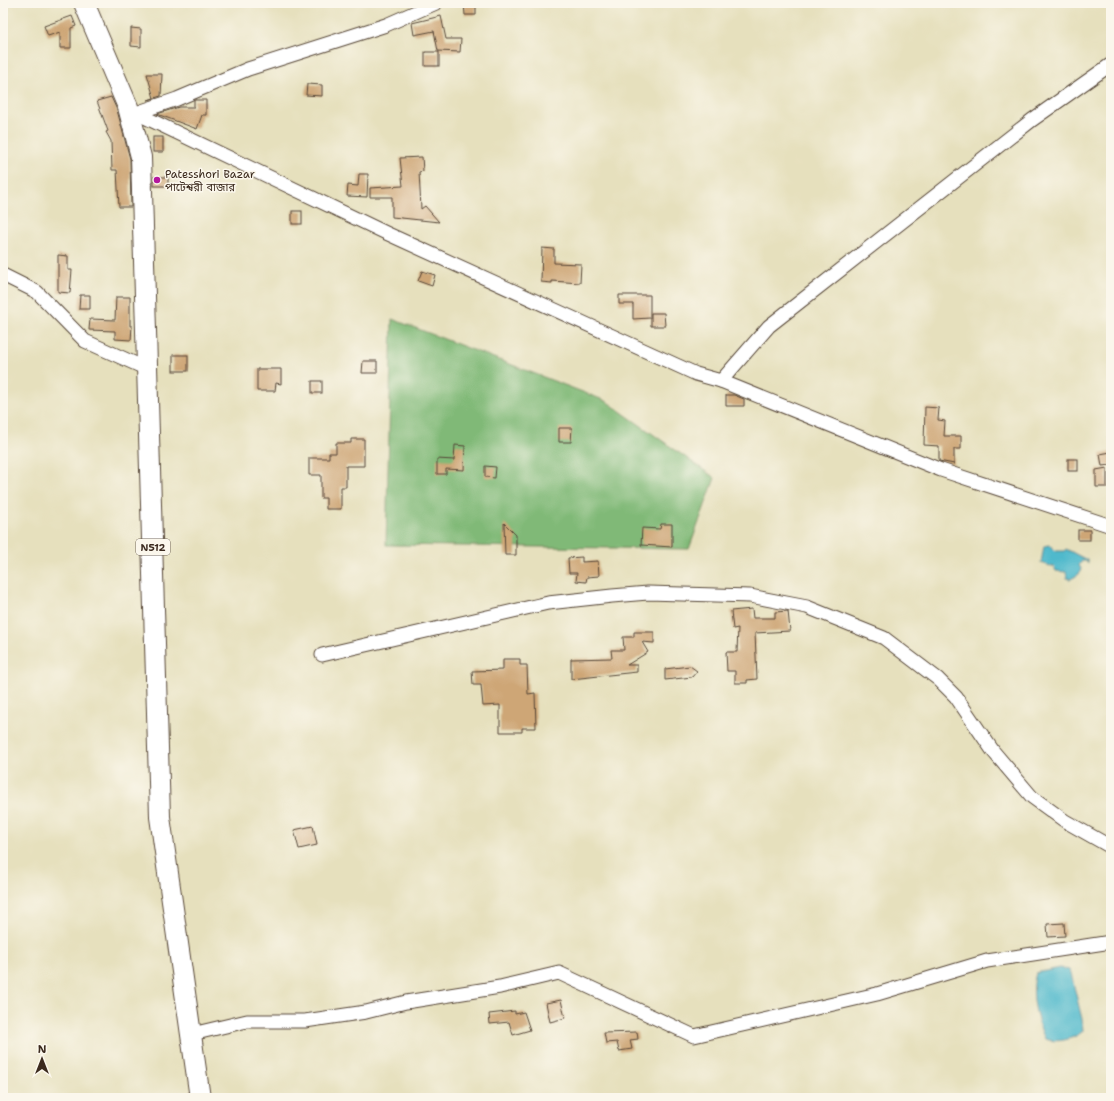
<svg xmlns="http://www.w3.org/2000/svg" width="1114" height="1101" viewBox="0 0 1114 1101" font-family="'Shantell Sans','Noto Sans Bengali',sans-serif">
	<rect width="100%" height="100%" fill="#fbf7ec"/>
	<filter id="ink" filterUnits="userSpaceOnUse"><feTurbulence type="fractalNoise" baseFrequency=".025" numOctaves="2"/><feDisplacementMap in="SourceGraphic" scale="8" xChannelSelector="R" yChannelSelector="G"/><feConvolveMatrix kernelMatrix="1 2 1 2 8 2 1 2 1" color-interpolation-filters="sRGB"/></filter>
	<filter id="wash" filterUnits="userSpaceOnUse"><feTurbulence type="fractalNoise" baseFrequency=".012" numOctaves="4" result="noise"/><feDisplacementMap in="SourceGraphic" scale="16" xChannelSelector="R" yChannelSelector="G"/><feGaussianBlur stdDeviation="0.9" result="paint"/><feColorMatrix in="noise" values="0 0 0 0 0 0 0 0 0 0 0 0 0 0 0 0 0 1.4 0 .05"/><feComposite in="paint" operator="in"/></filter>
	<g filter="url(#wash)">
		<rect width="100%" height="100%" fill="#e6e0bd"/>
		<polygon fill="#80b977" stroke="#5e724a" points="392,319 606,401 715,478 689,549 386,545"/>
		<g fill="#4fb9cc" stroke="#457275">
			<polygon points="1050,545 1056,551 1064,551 1066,549 1087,560 1088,564 1086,561 1082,561 1079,565 1081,569 1079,574 1071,579 1067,578 1066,572 1056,571 1054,567 1041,563 1044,546"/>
			<path d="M1060 968 1069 970 1071 974 1082 1019 1083 1031C1073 1040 1057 1043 1045 1039 1036 1020 1030 993 1036 973Z"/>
		</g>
		<g id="blocks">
			<g fill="#cea676">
				<polygon points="464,3 476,3 476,15 465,15"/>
				<polygon points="72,16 76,26 71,28 71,48 60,48 60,32 48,36 44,26"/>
				<polygon points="441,16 446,39 461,39 460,52 438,51 434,31 414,35 412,23"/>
				<polygon points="131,28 141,29 141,47 131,46"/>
				<rect x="425" y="52" width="14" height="14"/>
				<polygon points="147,74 162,74 161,96 148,100 154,98"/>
				<polygon points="307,84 322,85 322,96 306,95"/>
				<polygon points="111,97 117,110 130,159 131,207 119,207 117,170 112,170 111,141 106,132 108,131 97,101"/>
				<polygon points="194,100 206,100 206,115 202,115 197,129 157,114 179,107 194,107"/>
				<rect x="153" y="137" width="10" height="15"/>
				<polygon points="422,157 423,171 419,172 421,209 425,206 439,222 392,217 392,197 370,197 370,188 403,186 400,158"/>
				<polygon points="359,174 368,174 367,197 347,196 348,185 358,186"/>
				<rect x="154" y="177" width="14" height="9"/>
				<rect x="292" y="211" width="10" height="13"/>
				<polygon points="542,248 554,249 554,263 581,264 580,283 552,281 552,283 541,282"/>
				<polygon points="58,255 68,256 68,270 72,270 70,293 58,292"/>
				<polygon points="422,271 435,275 432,286 418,281"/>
				<polygon points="80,295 90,295 90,309 79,309"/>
				<polygon points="619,295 650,295 650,318 633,319 633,304 619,304"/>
				<polygon points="116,297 130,297 130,326 132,326 131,340 115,339 115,331 89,330 90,319 115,320"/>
				<polygon points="651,313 664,313 665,326 651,326"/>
				<rect x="173" y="355" width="15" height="16"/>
				<polygon points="363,361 377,361 377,373 362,373"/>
				<polygon points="257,369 281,369 281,384 276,383 275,391 257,391"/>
				<rect x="312" y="381" width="10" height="12"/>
				<polygon points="726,395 734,395 744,399 744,406 726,406"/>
				<polygon points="925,407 939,408 938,420 945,421 944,436 961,436 961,449 954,449 954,464 939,461 939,446 924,445"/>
				<polygon points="559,428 572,428 571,442 559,442"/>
				<polygon points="351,439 364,439 364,466 346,466 346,487 341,487 341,509 326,509 326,498 321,498 321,475 309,475 309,458 329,458 329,453 336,453 336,443 351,443"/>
				<polygon points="455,445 465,446 464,470 446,469 446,474 437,474 437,459 454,460"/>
				<polygon points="1111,452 1111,465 1102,466 1100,454"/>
				<rect x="1068" y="459" width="10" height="12"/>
				<polygon points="485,466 496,467 495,478 485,477"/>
				<polygon points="1107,468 1107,487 1096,487 1096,470"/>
				<polygon points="504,523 516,535 516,555 505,555"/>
				<polygon points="661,524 672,524 672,547 641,545 642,528 660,529"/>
				<rect x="1078" y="530" width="12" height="10"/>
				<polygon points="582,557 582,562 598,561 599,576 587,577 586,582 576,581 577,573 569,573 568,558"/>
				<polygon points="752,609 753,618 775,618 775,612 788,611 790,631 755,633 757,679 747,680 747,683 735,683 735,671 727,671 726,652 737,652 738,628 733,629 731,611"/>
				<polygon points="634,632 654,632 654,643 642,642 648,652 627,665 637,665 637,672 571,679 571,659 612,658 611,650 624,650 623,637 634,637"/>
				<polygon points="503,659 520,659 520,665 527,665 528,694 535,693 536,728 522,728 522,732 500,732 500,705 483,706 481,685 473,685 472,671 503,670"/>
				<polygon points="690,666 697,671 692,677 665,680 665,669"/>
				<polygon points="313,826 317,845 299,849 294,830"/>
				<polygon points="1064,923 1065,936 1048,937 1047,924"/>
				<polygon points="561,1000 565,1018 550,1022 546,1003"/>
				<polygon points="515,1011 515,1014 524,1012 530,1030 513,1035 509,1022 490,1024 489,1014"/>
				<polygon points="637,1032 638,1039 630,1040 632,1049 619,1051 617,1042 606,1043 604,1033"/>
			</g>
		</g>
	</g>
	<g filter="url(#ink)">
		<use href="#blocks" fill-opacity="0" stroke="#554536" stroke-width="1"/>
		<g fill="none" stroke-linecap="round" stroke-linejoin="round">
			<defs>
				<g id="minor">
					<polyline points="128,107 136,113 386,233 696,374 721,381 941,470 1111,526"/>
					<polyline points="136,113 177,99 248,69 386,25 436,3"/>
					<polyline points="3,275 37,292 85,341 147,369"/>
					<polyline points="721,381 769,326 1032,120 1110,65"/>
					<polyline points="322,655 548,603 612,596 648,593 750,596 807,607 884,638 938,679 956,697 993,751 1032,797 1065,821 1111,847"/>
					<polyline points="192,1034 247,1021 305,1021 366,1012 406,1002 500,987 559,973 694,1036 877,994 987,961 1111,942"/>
				</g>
				<polyline id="highway" points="84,3 128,107 141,157 160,817 200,1098"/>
			</defs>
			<use href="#minor" stroke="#554536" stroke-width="15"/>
			<use href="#highway" stroke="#554536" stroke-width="22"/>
			<use href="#minor" stroke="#fff" stroke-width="13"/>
			<use href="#highway" stroke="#fff" stroke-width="20"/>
		</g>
	</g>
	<circle fill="#b5179e" stroke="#fbf7ec" stroke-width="1.5" cx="157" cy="180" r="4"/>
	<g text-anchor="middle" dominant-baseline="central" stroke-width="3" stroke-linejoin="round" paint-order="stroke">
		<rect fill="#fbf7ec" stroke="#75685c" stroke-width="1" x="136" y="539" width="34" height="16" rx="3"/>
		<g font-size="10" font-weight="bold" fill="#3b2a1e">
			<text x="153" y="547">N512</text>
		</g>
		<g font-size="11" fill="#3b2a1e" stroke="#fbf7ec" text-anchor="start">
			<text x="165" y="174">Patesshori Bazar<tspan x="165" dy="13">পাটেশ্বরী বাজার</tspan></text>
		</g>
	</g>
	<rect width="1114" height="1101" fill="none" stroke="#fbf7ec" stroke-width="16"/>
	<g transform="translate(42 1059)" stroke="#fbf7ec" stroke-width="3" paint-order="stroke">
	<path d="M0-3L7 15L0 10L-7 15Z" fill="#3b2a1e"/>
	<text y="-6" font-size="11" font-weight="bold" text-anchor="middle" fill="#3b2a1e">N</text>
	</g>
</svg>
